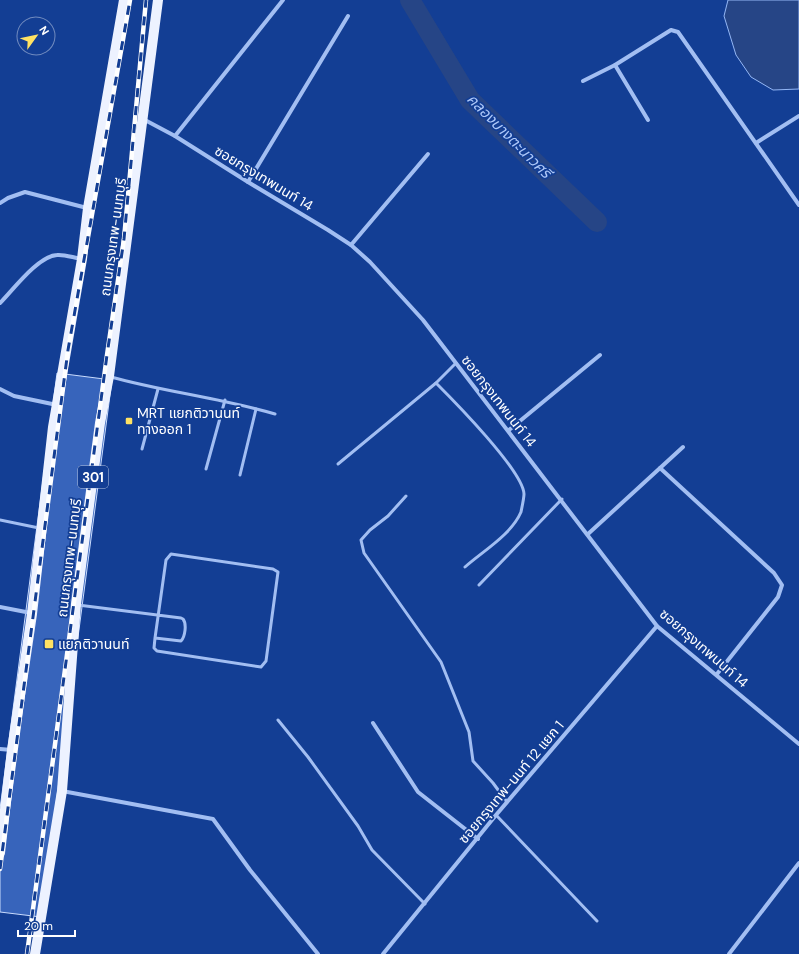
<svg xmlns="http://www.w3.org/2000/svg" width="799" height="954" viewBox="0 0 799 954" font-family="'DM Sans','Noto Sans Thai',sans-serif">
	<rect width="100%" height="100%" fill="#133e94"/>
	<polygon fill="#264586" stroke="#94b7f5" points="728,0 799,0 799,89 773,90 751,77 736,55 724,16"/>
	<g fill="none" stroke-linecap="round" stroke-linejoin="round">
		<polyline stroke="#264586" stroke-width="20" points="410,0 470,100 597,222"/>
	</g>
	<polygon fill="#3764bb" stroke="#c9dbfd" points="57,373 112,380 41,917 0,912 0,809"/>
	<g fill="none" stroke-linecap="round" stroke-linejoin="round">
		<g stroke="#a2bef2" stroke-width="3">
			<path d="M456 363 436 383C454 401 523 471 524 494 524 498 522 507 521 512 511 535 483 551 465 567"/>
			<path d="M111 377C165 392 221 398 275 414"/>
			<polyline points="142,449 158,389"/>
			<polyline points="338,464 436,383"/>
			<polyline points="206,469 225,400"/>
			<polyline points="240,475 256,409"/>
			<polyline points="406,496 388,516 370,530 361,540 364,553 441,662 469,732 473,761 493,783 507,802"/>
			<polyline points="0,520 39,528"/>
			<polyline points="479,585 562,499"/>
			<path d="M78 605 181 618 183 619C187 624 185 637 181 641L155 638 166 560 171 554 273 569 278 572 266 661 261 667 157 651 154 648 155 638"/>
			<polyline points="278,720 308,757 358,826 372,850 425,904"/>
			<polyline points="496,815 597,921"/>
		</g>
		<g stroke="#a2bef2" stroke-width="4">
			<polyline points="615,65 648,120"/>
			<polyline points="583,81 615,65 671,30 678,32 799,205"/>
			<polyline points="143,119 175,136 248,182 328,230 351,245 370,262 423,320 657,626 799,744"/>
			<polyline points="175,136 283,0"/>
			<polyline points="756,143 799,116"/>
			<polyline points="248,182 348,16"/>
			<polyline points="0,203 8,198 25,192 87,208"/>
			<polyline points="351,245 428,154"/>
			<path d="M0 303C13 290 38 256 57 255 64 254 74 258 82 259"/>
			<polyline points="0,389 14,396 57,405"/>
			<polyline points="509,430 600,355"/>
			<polyline points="660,468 774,573 782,585 778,597 717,674"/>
			<polyline points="588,534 683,447"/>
			<polyline points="0,607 31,613"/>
			<polyline points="373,723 418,792 478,839"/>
			<polyline points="0,749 12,750"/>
			<polyline points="62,791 213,819 250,870 318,954"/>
			<polyline points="383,954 496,815 657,626"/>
			<polyline points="729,954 799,863"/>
		</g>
		<g stroke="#edf2ff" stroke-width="10">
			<polyline points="0,853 12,750 32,614 53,427 82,259 88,208 124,0"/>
			<polyline points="35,954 62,791 76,604 100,423 109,376 158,0"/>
		</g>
		<defs>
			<g id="rail">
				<polyline points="0,869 68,350 130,0"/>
				<polyline points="27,954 107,355 124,239 146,0"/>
			</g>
		</defs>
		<use href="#rail" stroke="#fff" stroke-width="4.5"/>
		<use href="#rail" stroke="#133e94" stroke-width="3" stroke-dasharray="9" stroke-linecap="butt"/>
	</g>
	<g fill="#ffe263" stroke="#133e94" stroke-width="1.5">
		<rect x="125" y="417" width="8" height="8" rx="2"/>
		<rect x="44" y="639" width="10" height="10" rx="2"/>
	</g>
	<g text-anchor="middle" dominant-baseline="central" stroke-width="3.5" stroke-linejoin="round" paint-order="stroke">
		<rect fill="#133e94" stroke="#b8c5df" stroke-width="1" x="78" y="466" width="30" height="22" rx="3"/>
		<g font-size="13" font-weight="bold" fill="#fff">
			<text x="93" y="477">301</text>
		</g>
		<g font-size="14" fill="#fff" stroke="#133e94">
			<text transform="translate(264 178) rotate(31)">ซอยกรุงเทพนนท์ 14</text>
			<text transform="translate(113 237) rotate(-82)">ถนนกรุงเทพ-นนทบุรี</text>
			<text transform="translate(499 401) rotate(52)">ซอยกรุงเทพนนท์ 14</text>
			<text transform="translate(69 558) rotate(-83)">ถนนกรุงเทพ-นนทบุรี</text>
			<text transform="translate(704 648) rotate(41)">ซอยกรุงเทพนนท์ 14</text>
			<text transform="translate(511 782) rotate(-50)">ซอยกรุงเทพ-นนท์ 12 แยก 1</text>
		</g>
		<g font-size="14" fill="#fff" stroke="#133e94" text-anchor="start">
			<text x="137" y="413">MRT แยกติวานนท์<tspan x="137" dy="16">ทางออก 1</tspan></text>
			<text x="58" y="644">แยกติวานนท์</text>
		</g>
		<g font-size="15" font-style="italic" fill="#aec8f9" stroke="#133e94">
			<text transform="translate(509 136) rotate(45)">คลองบางตะนาวศรี</text>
		</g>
	</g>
	<g transform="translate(36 36) rotate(57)"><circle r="19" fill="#133e94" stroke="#718bbf"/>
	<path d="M0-3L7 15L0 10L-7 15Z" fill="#ffe263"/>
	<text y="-6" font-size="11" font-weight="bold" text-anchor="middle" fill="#ffffff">N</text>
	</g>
	<path d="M18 930v6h57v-6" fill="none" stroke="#ffffff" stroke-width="2"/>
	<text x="24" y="930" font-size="12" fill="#ffffff" stroke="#133e94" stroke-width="3" paint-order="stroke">20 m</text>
</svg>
